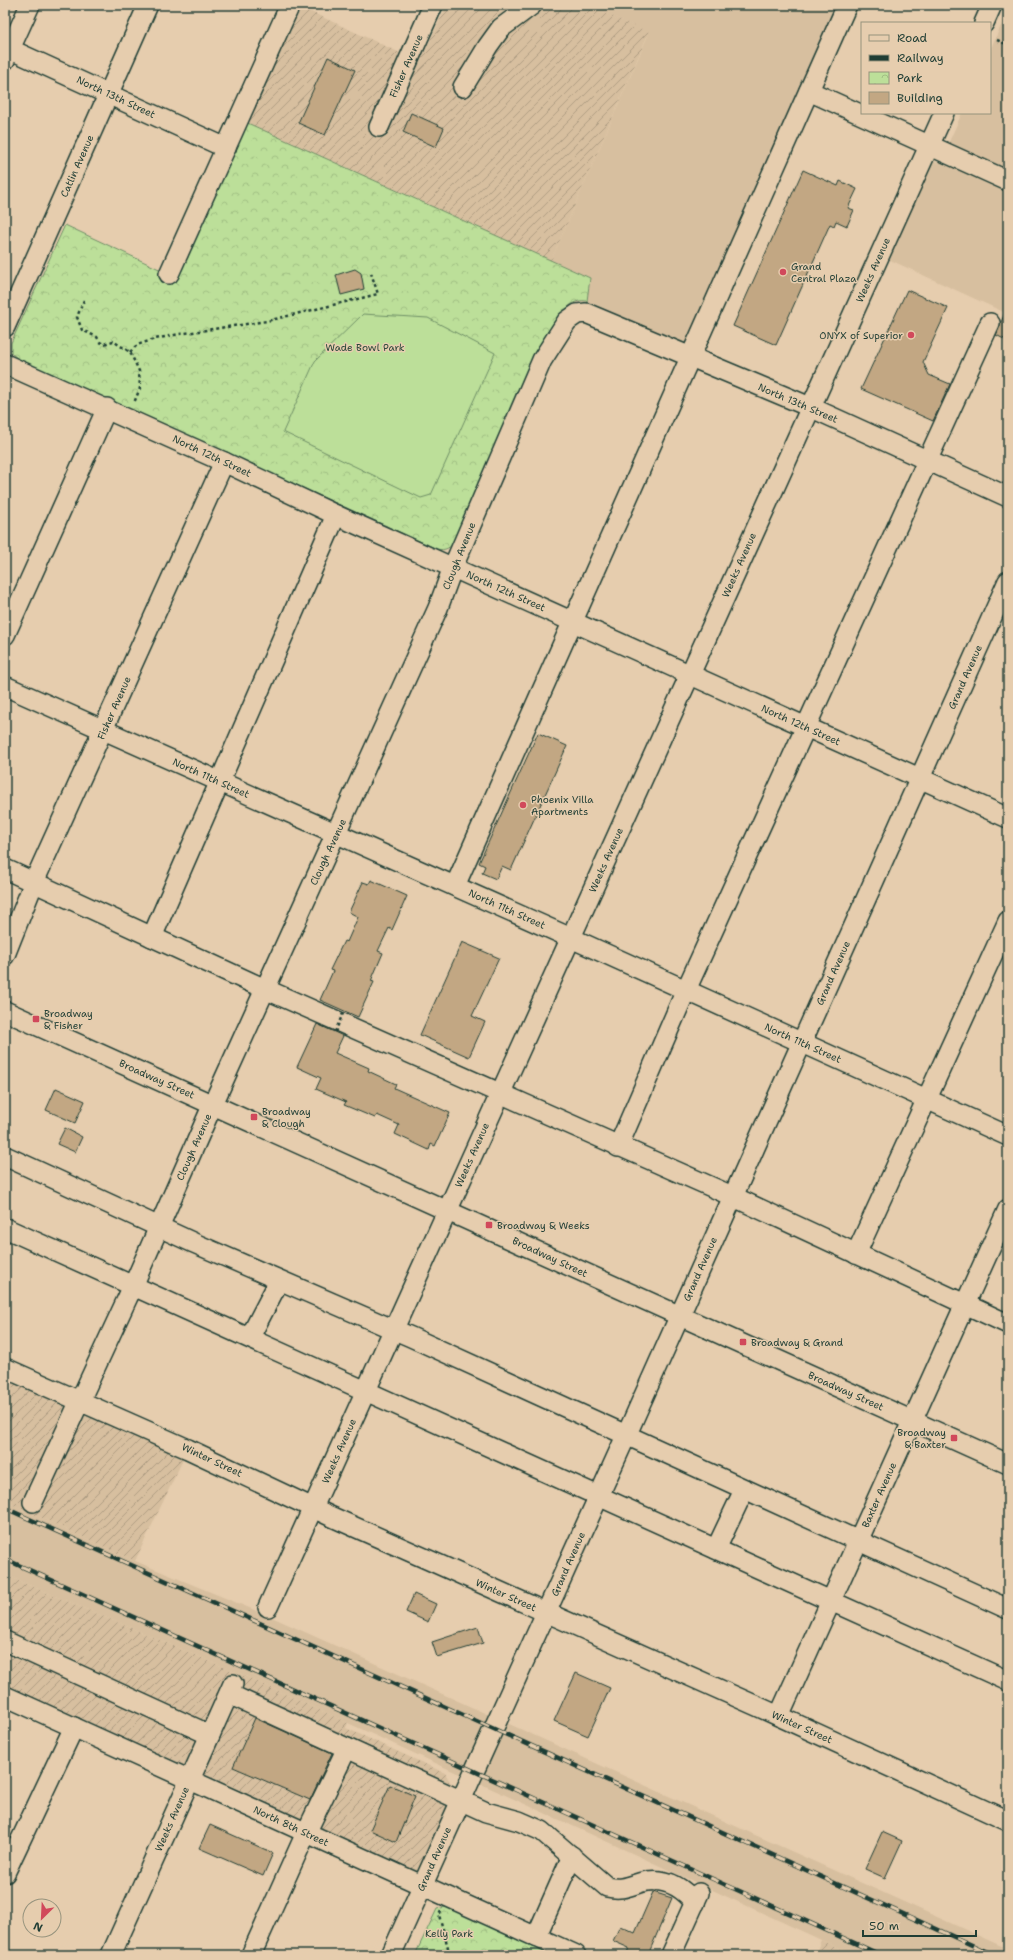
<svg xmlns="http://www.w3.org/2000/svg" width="1013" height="1960" viewBox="0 0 1013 1960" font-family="'Shantell Sans',sans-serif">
	<defs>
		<pattern id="industrial-furrows" width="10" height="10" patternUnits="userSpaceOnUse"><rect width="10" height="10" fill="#d7bf9f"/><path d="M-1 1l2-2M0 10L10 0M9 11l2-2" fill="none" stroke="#ae9c82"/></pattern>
		<pattern id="park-crowns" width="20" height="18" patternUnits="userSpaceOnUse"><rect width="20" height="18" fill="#bcdf99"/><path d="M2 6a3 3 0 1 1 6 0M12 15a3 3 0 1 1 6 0" fill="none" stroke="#a1c084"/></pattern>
	</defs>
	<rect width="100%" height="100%" fill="#e6cdae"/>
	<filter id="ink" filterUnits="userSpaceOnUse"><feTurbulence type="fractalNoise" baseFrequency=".025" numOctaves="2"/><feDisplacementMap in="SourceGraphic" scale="8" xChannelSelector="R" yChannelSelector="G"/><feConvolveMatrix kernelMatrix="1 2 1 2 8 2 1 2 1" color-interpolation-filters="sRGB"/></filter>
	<g filter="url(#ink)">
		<g fill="#d7bf9f">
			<polygon points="586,5 842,5 690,341 686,343 681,344 587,301 590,278 551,261 649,33"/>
			<polygon points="1008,10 1008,171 948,144 962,113 990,113 990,50"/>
			<polygon points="934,162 942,163 1008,193 1008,314 888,259"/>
			<polygon points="5,1501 135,1561 276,1619 1008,1949 1008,1955 854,1955 252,1679 5,1575"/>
		</g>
		<g fill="url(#industrial-furrows)">
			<polygon points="296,5 420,62 447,5 586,5 649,32 551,261 243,121"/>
			<polygon points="5,1368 188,1449 135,1561 5,1501"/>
			<polygon points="5,1575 252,1679 348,1723 346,1728 445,1773 460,1800 422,1886 5,1696"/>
			<polygon points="821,1940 854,1955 815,1955"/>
		</g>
		<g fill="url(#park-crowns)" stroke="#6e8e66">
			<path d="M243 121 590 278 587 301C575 299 568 306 561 315L455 541C450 548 445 551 437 549L18 359 11 353V343L65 225 172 275Z"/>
			<polygon points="445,1907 449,1908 555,1955 415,1955 437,1909"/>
		</g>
		<polygon fill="#bcdf99" stroke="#6e8e66" points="363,314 428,318 495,353 431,495 421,498 283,432 315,361"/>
		<g fill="#c2a783" stroke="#1f3d34">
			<polygon points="328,57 355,70 325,135 298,123"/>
			<polygon points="411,113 444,128 436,147 403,132"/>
			<polygon points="803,170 838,186 840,181 857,189 848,208 854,210 847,226 836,221 834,226 830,224 776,345 733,326"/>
			<polygon points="355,269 361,273 364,289 341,295 336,275"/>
			<polygon points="907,290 948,308 923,362 929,375 950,384 933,421 861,389"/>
			<polygon points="1008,305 1008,341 996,335"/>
			<polygon points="538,733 567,746 511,870 502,866 496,879 482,873 485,866 479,863"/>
			<polygon points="371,880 407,896 392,930 389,928 378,951 383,953 371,981 374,982 358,1017 320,1000 333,971 330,970 344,941 347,942 358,917 349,912 363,882 369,884"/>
			<polygon points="462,942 499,958 472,1016 485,1022 469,1057 420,1035"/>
			<polygon points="317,1024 343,1036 335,1053 369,1068 368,1071 396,1084 394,1088 450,1113 435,1146 431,1144 429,1150 395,1134 399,1125 377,1115 375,1118 344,1105 346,1102 316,1089 321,1078 297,1067"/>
			<polygon points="56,1088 85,1101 75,1123 46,1110"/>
			<polygon points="65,1128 82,1137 75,1152 57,1144"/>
			<polygon points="414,1594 436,1604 428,1622 406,1612"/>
			<polygon points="478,1627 483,1643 437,1657 432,1642"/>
			<polygon points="576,1673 610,1688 588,1736 554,1721"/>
			<polygon points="255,1718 332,1753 310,1800 233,1767"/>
			<polygon points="390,1785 415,1796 396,1842 370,1830"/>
			<polygon points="210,1825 273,1853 263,1876 199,1848"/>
			<polygon points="882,1832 902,1841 885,1878 865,1869"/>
			<polygon points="653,1892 672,1898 648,1955 626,1955 629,1948 613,1941 620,1926 635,1933"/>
		</g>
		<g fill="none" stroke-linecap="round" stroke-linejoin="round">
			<defs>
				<g id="minor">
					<polyline points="984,23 992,5"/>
					<polyline points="5,47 226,148"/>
					<polyline points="5,60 30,5"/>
					<polyline points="463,87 488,46 501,28 532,5"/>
					<polyline points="809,91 1008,181"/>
					<polyline points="379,127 433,5"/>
					<polyline points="169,274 290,5"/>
					<polyline points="5,327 148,5"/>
					<polyline points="5,364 224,462 336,515 1008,818"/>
					<polyline points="5,635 107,408"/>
					<polyline points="5,686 571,938 1008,1136"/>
					<polyline points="5,869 265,989 732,1196 1008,1324"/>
					<polyline points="455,886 847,5"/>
					<polyline points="152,937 336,515"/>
					<polyline points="5,955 34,882 224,462"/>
					<polyline points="5,1011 1008,1464"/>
					<polyline points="618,1147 686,990 990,323"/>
					<polyline points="5,1156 194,1243 411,1337 1008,1609"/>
					<polyline points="5,1228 1008,1681"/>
					<polyline points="856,1254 1008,921"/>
					<polyline points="250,1337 279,1281"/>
					<polyline points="5,1368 188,1449 330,1516 759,1707 1008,1821"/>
					<polyline points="33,1502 133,1286 213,1104 438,608 453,567 542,360 567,321 577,314 586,313 810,407 1008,497"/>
					<polyline points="716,1549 744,1490"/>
					<polyline points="268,1607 944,113"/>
					<polyline points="5,1641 210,1735"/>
					<path d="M229 1694 486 1812 519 1821 542 1831 607 1887C625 1891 631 1884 647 1881 667 1878 683 1888 695 1903"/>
					<polyline points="5,1696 576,1955"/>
					<polyline points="779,1716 1008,1209"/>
					<polyline points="5,1873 74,1727"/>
					<polyline points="536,1937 572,1856"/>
					<polyline points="111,1955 233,1684"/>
					<polyline points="251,1955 306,1833 347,1748"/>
					<polyline points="391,1955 626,1436 1008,581"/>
					<polyline points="671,1955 699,1893"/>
				</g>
			</defs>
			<use href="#minor" stroke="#1f3d34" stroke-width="22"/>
			<g stroke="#1f3d34" stroke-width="2.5" stroke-dasharray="3 3" stroke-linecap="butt">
				<polyline points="997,40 1008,45"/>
				<polyline points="84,300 77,317 82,330 97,337 100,342 104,344 113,341 130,352 139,371 140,388 134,403"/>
				<polyline points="130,352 137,345 155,339 179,334 267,321 378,294 371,273"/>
				<polyline points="441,1911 439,1915 450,1955"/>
			</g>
			<use href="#minor" stroke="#e6cdae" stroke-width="19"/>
			<defs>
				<g id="rail">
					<polyline points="5,1508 994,1955"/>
					<polyline points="5,1559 881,1955"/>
				</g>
			</defs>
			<use href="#rail" stroke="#1f3d34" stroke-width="4.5"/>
			<use href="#rail" stroke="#e6cdae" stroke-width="3" stroke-dasharray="9" stroke-linecap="butt"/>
			<polyline stroke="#1f3d34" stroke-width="2.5" stroke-dasharray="3 3" stroke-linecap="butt" points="335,1032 344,1011"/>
		</g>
	</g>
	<g fill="#d1495b" stroke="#e6cdae" stroke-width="1.5">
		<circle cx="783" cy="272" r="4"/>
		<circle cx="911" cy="335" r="4"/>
		<circle cx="523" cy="805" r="4"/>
		<rect x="32" y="1015" width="8" height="8" rx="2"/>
		<rect x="250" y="1113" width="8" height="8" rx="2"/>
		<rect x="485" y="1221" width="8" height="8" rx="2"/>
		<rect x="739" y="1338" width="8" height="8" rx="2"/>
		<rect x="950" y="1434" width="8" height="8" rx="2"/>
	</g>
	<g text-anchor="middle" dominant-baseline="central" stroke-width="3" stroke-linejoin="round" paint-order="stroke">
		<g font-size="10" fill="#1f3d34" stroke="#e6cdae">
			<text transform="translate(406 66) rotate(-66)">Fisher Avenue</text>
			<text transform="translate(116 97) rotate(25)">North 13th Street</text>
			<text transform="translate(77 166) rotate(-66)">Catlin Avenue</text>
			<text transform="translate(873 270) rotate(-66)">Weeks Avenue</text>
			<text transform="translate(798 403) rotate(23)">North 13th Street</text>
			<text transform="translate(212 456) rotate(25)">North 12th Street</text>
			<text transform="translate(459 556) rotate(-68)">Clough Avenue</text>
			<text transform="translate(739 565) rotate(-66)">Weeks Avenue</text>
			<text transform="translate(506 591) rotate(24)">North 12th Street</text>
			<text transform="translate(965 677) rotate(-66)">Grand Avenue</text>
			<text transform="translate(114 708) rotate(-66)">Fisher Avenue</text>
			<text transform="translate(801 725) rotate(24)">North 12th Street</text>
			<text transform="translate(211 778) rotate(24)">North 11th Street</text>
			<text transform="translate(328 852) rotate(-65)">Clough Avenue</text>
			<text transform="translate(606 860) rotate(-66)">Weeks Avenue</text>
			<text transform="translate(507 909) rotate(24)">North 11th Street</text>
			<text transform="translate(833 973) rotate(-66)">Grand Avenue</text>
			<text transform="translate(803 1043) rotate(24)">North 11th Street</text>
			<text transform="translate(157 1079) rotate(24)">Broadway Street</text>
			<text transform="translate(194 1147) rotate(-66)">Clough Avenue</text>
			<text transform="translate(472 1155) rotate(-66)">Weeks Avenue</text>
			<text transform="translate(550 1257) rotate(25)">Broadway Street</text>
			<text transform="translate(700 1269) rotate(-66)">Grand Avenue</text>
			<text transform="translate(846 1391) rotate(24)">Broadway Street</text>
			<text transform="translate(339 1451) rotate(-66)">Weeks Avenue</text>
			<text transform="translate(212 1460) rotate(25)">Winter Street</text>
			<text transform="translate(879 1495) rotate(-66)">Baxter Avenue</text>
			<text transform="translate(568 1564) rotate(-66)">Grand Avenue</text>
			<text transform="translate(506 1595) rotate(24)">Winter Street</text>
			<text transform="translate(802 1727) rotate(24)">Winter Street</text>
			<text transform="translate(172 1819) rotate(-66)">Weeks Avenue</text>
			<text transform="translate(291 1826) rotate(25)">North 8th Street</text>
			<text transform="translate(434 1859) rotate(-66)">Grand Avenue</text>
		</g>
		<g font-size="10" fill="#1f3d34" stroke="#e6cdae" text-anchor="start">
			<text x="791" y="266">Grand<tspan x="791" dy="12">Central Plaza</tspan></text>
			<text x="903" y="335" text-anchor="end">ONYX of Superior</text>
			<text x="531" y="799">Phoenix Villa<tspan x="531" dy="12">Apartments</tspan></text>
			<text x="44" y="1013">Broadway<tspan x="44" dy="12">&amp; Fisher</tspan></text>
			<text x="262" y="1111">Broadway<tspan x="262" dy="12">&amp; Clough</tspan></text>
			<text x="497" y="1225">Broadway &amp; Weeks</text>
			<text x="751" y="1342">Broadway &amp; Grand</text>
			<text x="946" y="1432" text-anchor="end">Broadway<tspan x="946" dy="12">&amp; Baxter</tspan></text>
		</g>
		<g font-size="10" fill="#274539" stroke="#e6cdae">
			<text x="365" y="347">Wade Bowl Park</text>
			<text x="449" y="1933">Kelly Park</text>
		</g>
	</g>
	<rect width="1013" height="1960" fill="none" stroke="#e6cdae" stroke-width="20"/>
	<rect x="10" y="10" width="993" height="1940" fill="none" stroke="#1f3d34" stroke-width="1.5" filter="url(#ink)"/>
	<rect x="861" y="22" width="130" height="92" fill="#e6cdae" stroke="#96937d"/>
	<rect x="869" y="35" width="20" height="6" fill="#e6cdae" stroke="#96937d"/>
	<text x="897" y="42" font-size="12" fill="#1f3d34">Road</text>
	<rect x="869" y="55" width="20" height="6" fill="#1f3d34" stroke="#96937d"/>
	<text x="897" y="62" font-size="12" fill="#1f3d34">Railway</text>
	<rect x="869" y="72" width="20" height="12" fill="url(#park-crowns)" stroke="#96937d"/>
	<text x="897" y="82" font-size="12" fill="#1f3d34">Park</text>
	<rect x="869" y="92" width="20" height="12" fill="#c2a783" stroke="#96937d"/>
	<text x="897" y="102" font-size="12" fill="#1f3d34">Building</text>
	<g transform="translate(42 1918) rotate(204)"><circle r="19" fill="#e6cdae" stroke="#96937d"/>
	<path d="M0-3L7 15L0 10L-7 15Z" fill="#d1495b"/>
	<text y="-6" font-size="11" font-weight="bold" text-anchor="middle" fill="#1f3d34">N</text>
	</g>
	<path d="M863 1930v6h113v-6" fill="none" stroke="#1f3d34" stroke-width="2"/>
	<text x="869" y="1930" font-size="12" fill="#1f3d34" stroke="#e6cdae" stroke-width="3" paint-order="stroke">50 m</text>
</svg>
